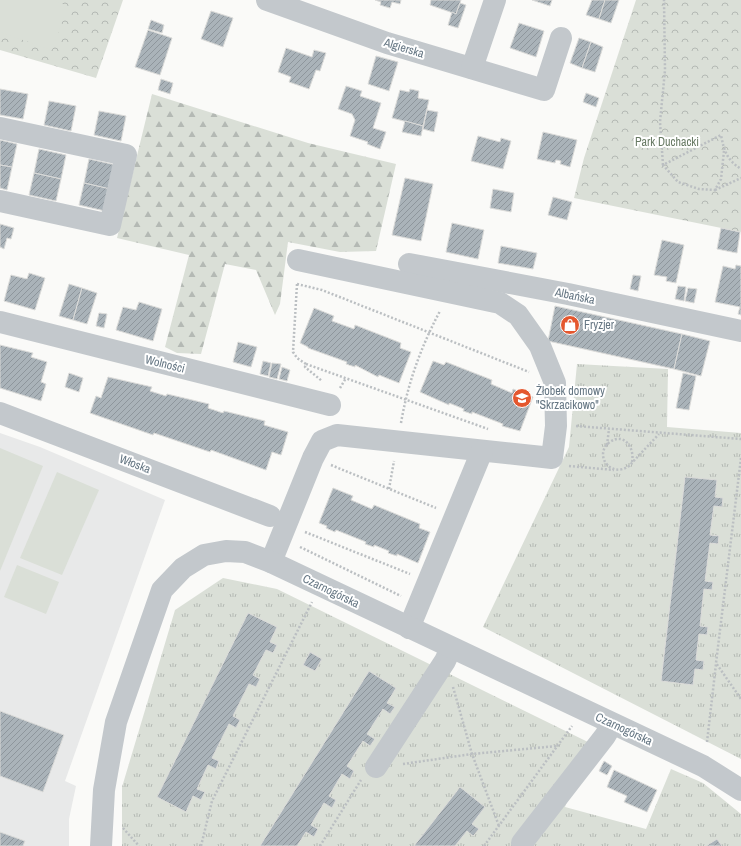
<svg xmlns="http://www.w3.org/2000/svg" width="741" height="846" viewBox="0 0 741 846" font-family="'Archivo Narrow',sans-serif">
	<defs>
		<pattern id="grass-tufts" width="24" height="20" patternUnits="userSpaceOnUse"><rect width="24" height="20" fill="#dadfd7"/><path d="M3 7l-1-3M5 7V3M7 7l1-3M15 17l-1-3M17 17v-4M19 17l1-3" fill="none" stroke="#b4b9b4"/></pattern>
		<pattern id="forest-firs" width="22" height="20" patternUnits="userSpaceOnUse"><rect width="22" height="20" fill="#dadfd7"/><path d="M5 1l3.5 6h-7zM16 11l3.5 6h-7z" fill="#b4b9b4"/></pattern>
		<pattern id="park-crowns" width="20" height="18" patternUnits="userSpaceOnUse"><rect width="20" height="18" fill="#dadfd7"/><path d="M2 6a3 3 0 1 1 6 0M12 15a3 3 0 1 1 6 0" fill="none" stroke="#b4b9b4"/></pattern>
		<pattern id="building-hatch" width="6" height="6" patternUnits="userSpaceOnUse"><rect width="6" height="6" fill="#aab3b9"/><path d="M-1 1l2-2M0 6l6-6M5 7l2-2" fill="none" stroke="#8e969c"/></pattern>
	</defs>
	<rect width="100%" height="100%" fill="#fafaf8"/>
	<polygon fill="#e8e9e9" points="0,433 40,447 165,500 65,781 76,786 69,819 69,846 0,846"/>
	<g fill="url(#grass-tufts)">
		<polygon points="577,364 668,369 667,427 741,433 741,759 483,627 569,447"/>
		<polygon points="223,578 277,589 590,743 565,807 646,829 671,769 703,783 741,814 741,846 122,846 122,787 175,610"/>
	</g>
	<polygon fill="url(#forest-firs)" points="152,94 308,143 396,164 376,251 340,252 288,242 280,304 275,315 256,270 225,264 201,354 177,353 165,347 189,255 117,238"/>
	<g fill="url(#park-crowns)">
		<polygon points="0,0 123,0 96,78 0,50"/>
		<polygon points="636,0 741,0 741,232 574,198 584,158"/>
	</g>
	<g fill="#dadfd7">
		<polygon points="0,0 52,0 68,6 52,50 0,32"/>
		<polygon points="0,448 43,466 0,571"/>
		<polygon points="57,472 99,490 62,575 20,558"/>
		<polygon points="17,565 59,582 46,614 4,597"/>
	</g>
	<g fill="url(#building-hatch)" stroke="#dcdcda">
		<polygon points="375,0 401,0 400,4 392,2 390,8 380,5 381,2"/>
		<polygon points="431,0 461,0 456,14 430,5"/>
		<polygon points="532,0 552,0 550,6"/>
		<polygon points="592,0 605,0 599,19 586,15"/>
		<polygon points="605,0 619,0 611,23 599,19"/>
		<polygon points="460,3 466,5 458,28 448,25 452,12 456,14"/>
		<polygon points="211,11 233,18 223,47 201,39"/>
		<polygon points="151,20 164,25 162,33 148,29"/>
		<polygon points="519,23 544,31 536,57 510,48"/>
		<polygon points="148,30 172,38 160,75 135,67"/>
		<polygon points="579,38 591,42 582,68 570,63"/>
		<polygon points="591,42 603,47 595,72 582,68"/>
		<polygon points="286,48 312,57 314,50 326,53 320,71 316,70 309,89 289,82 291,77 278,72"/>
		<polygon points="376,56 398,62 389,91 368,84"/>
		<polygon points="161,79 173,83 170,94 158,90"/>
		<polygon points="346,86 362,91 360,96 381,103 373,128 386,132 380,149 367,144 368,142 350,136 355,120 352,114 338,109"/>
		<polygon points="0,89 28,94 23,119 0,115"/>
		<polygon points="410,89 419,91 418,98 429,100 423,126 392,118 400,90 409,92"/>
		<polygon points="586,93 599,98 596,107 583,102"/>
		<polygon points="49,101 76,106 71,131 44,125"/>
		<polygon points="427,110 438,112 434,132 423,129"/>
		<polygon points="99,111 126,116 121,141 94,135"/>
		<polygon points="405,121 423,126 421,136 402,132"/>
		<polygon points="543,132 577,140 570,167 560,164 561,161 556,160 555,163 537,159"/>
		<polygon points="478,136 500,142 501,138 511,141 503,169 471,161"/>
		<polygon points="0,140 17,144 12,167 0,165"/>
		<polygon points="39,149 66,155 61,179 34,173"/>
		<polygon points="89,159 116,165 110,189 84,183"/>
		<polygon points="0,165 12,167 7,190 0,188"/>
		<polygon points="34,173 61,179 56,201 29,195"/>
		<polygon points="405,178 433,184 421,241 392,235"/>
		<polygon points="84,183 110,189 105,211 79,205"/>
		<polygon points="493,189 514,193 511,212 490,208"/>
		<polygon points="553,197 572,202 567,220 548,215"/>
		<polygon points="452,223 484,230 478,259 446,252"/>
		<polygon points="0,224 14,228 11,239 7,238 4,249 0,247"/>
		<polygon points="721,228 740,232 737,253 717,249"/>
		<polygon points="662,240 684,245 676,283 666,281 667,277 654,275"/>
		<polygon points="501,246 537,253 533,269 498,263"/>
		<polygon points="736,265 741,266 741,315 738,314 740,307 715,302 723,266 735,269"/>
		<polygon points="29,273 45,278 35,310 4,301 11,275 27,279"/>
		<polygon points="633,275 641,276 638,291 630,289"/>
		<polygon points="69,284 82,288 73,320 59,316"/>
		<polygon points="678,286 686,287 684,301 675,299"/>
		<polygon points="82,288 97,293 87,324 73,320"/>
		<polygon points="688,288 697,289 694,303 685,301"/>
		<polygon points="139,302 162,309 153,341 116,330 123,307 136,310"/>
		<polygon points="555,306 682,334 674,369 548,341"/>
		<polygon points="314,308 334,316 332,321 354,329 355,325 401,343 400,348 411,352 399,383 379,375 378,377 355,365 355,367 346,364 347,362 308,348 308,347 300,343"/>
		<polygon points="99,313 107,314 104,328 96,326"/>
		<polygon points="682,334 710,341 701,376 674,369"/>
		<polygon points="238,342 257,347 251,367 233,362"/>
		<polygon points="0,345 33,353 31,357 47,362 41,382 46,384 41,401 0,388"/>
		<polygon points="263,361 271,363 268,376 260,374"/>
		<polygon points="433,361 444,365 446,362 492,380 491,384 512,393 513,389 533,397 520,431 502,426 503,424 472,412 472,414 463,411 464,409 449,403 449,405 420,392"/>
		<polygon points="272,363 281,364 277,379 269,377"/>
		<polygon points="282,367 290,370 287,381 279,379"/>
		<polygon points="69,373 83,378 79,392 65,387"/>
		<polygon points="683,373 696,376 689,410 676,408"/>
		<polygon points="108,377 152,387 150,391 166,396 167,394 209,404 208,408 223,413 224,411 265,421 264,425 288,432 281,455 272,452 266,470 211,450 210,452 154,433 153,435 90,413 96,396 101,398"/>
		<polygon points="685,477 717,480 715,497 723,498 722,507 714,506 710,535 719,536 718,544 710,543 705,581 713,582 712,590 704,589 700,626 708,627 707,635 699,634 696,660 704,661 703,670 695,669 693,685 661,681"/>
		<polygon points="333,488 353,496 351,500 372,509 374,505 420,524 419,528 430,532 418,563 397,554 397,556 388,553 389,551 374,545 374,547 365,544 366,542 336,530 335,532 326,528 327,526 319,523"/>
		<polygon points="248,613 277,627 270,642 277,645 273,653 266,650 253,675 260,679 256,687 249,684 233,716 240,720 236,728 229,724 212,758 219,761 216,769 208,765 197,789 205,792 201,800 193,796 186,812 157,797"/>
		<polygon points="310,652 322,659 315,671 303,665"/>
		<polygon points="369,671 396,688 387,703 395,707 390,714 383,709 367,734 375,739 370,746 363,741 347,766 354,771 350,779 342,774 329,796 336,800 332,808 324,803 311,825 318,829 314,837 306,832 297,846 260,846"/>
		<polygon points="0,711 64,735 43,792 0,776"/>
		<polygon points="604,761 612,766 607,775 599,771"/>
		<polygon points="614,770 657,790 647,812 624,802 627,796 607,787"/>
		<polygon points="460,787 485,807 472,824 479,829 473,836 467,831 455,846 414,846"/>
		<polygon points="0,832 25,841 23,846 0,846"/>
		<polygon points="717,839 722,846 706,846"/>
	</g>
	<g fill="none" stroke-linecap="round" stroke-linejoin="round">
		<g stroke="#bbbfc2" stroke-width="2.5" stroke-dasharray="2 2" stroke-linecap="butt">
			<path d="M724 151 721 179 715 190 699 189 678 182 663 165 721 135C724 151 727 160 741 169"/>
			<polyline points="663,165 660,122 665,70 664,0"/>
			<polyline points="715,190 741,178"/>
			<polyline points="297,284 322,290 529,372"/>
			<polyline points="297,284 293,352 297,358 306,364 305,367 322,381"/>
			<polyline points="306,364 488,429"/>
			<polyline points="340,388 346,378"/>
			<path d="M401 423C408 382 421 347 440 311"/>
			<polyline points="576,426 741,439"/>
			<polyline points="607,445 609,429"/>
			<polyline points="741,458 716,663 741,699"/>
			<path d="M632 462C635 448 624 432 610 442 593 454 610 479 629 466L659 434"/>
			<polyline points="331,465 436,508"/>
			<polyline points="569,466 614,470"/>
			<polyline points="389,489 394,461"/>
			<polyline points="305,532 410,574"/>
			<polyline points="300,547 401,596"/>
			<polyline points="453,687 472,754 499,826"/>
			<polyline points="707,742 716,664"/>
			<polyline points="403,764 472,754 557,746"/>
			<polyline points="123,828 139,846"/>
			<polyline points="201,846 212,801 312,602"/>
			<polyline points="320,846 361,780"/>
			<polyline points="484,846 572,726"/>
		</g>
		<g stroke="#c3c8cc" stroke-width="22">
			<polyline points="267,0 387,43 544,90 561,38"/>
			<polyline points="472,68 495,0"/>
			<polyline points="0,128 126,155 110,225 0,201"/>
			<polyline points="409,264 568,294 741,331"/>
			<polyline points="0,322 330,405"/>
			<polyline points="0,413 270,516"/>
			<polyline points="271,562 313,458 322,441 337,435 552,458 556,426 555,383 540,346 518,315 500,303 298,260"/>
			<polyline points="409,628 482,451"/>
			<polyline points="376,767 445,661 451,648"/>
			<polyline points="522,843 605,736 612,724"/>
			<polyline points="101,846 104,790 116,722 162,590 183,568 204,555 226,551 245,552 271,562 703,766 741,790"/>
		</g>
	</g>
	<defs>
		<symbol id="shop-disc" viewBox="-11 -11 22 22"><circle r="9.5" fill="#e4572e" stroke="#fff"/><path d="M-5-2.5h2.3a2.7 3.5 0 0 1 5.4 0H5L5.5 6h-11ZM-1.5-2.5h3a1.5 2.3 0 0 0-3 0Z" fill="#fff"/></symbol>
		<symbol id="school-disc" viewBox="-11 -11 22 22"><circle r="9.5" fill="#e4572e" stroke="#fff"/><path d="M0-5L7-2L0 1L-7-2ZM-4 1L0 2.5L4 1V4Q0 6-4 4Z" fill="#fff"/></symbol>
	</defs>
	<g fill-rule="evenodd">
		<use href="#shop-disc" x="559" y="314" width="22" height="22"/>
		<use href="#school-disc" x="511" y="387" width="22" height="22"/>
	</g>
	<g text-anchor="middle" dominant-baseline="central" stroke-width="4" stroke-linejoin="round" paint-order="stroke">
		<g font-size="12" fill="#657683" stroke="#fff">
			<text transform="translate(404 48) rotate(17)">Algierska</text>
			<text transform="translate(575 296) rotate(12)">Albańska</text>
			<text transform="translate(165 364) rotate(14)">Wolności</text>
			<text transform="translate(135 464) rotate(21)">Włoska</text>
			<text transform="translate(331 591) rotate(26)">Czarnogórska</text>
			<text transform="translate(624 729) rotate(25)">Czarnogórska</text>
		</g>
		<g font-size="12" fill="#687a64" stroke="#fff">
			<text x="667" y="142">Park Duchacki</text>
		</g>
		<g font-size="12" fill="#657683" stroke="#fff" text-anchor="start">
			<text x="584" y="325">Fryzjer</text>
			<text x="536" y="391">Żłobek domowy<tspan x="536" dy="14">"Skrzacikowo"</tspan></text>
		</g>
	</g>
</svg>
